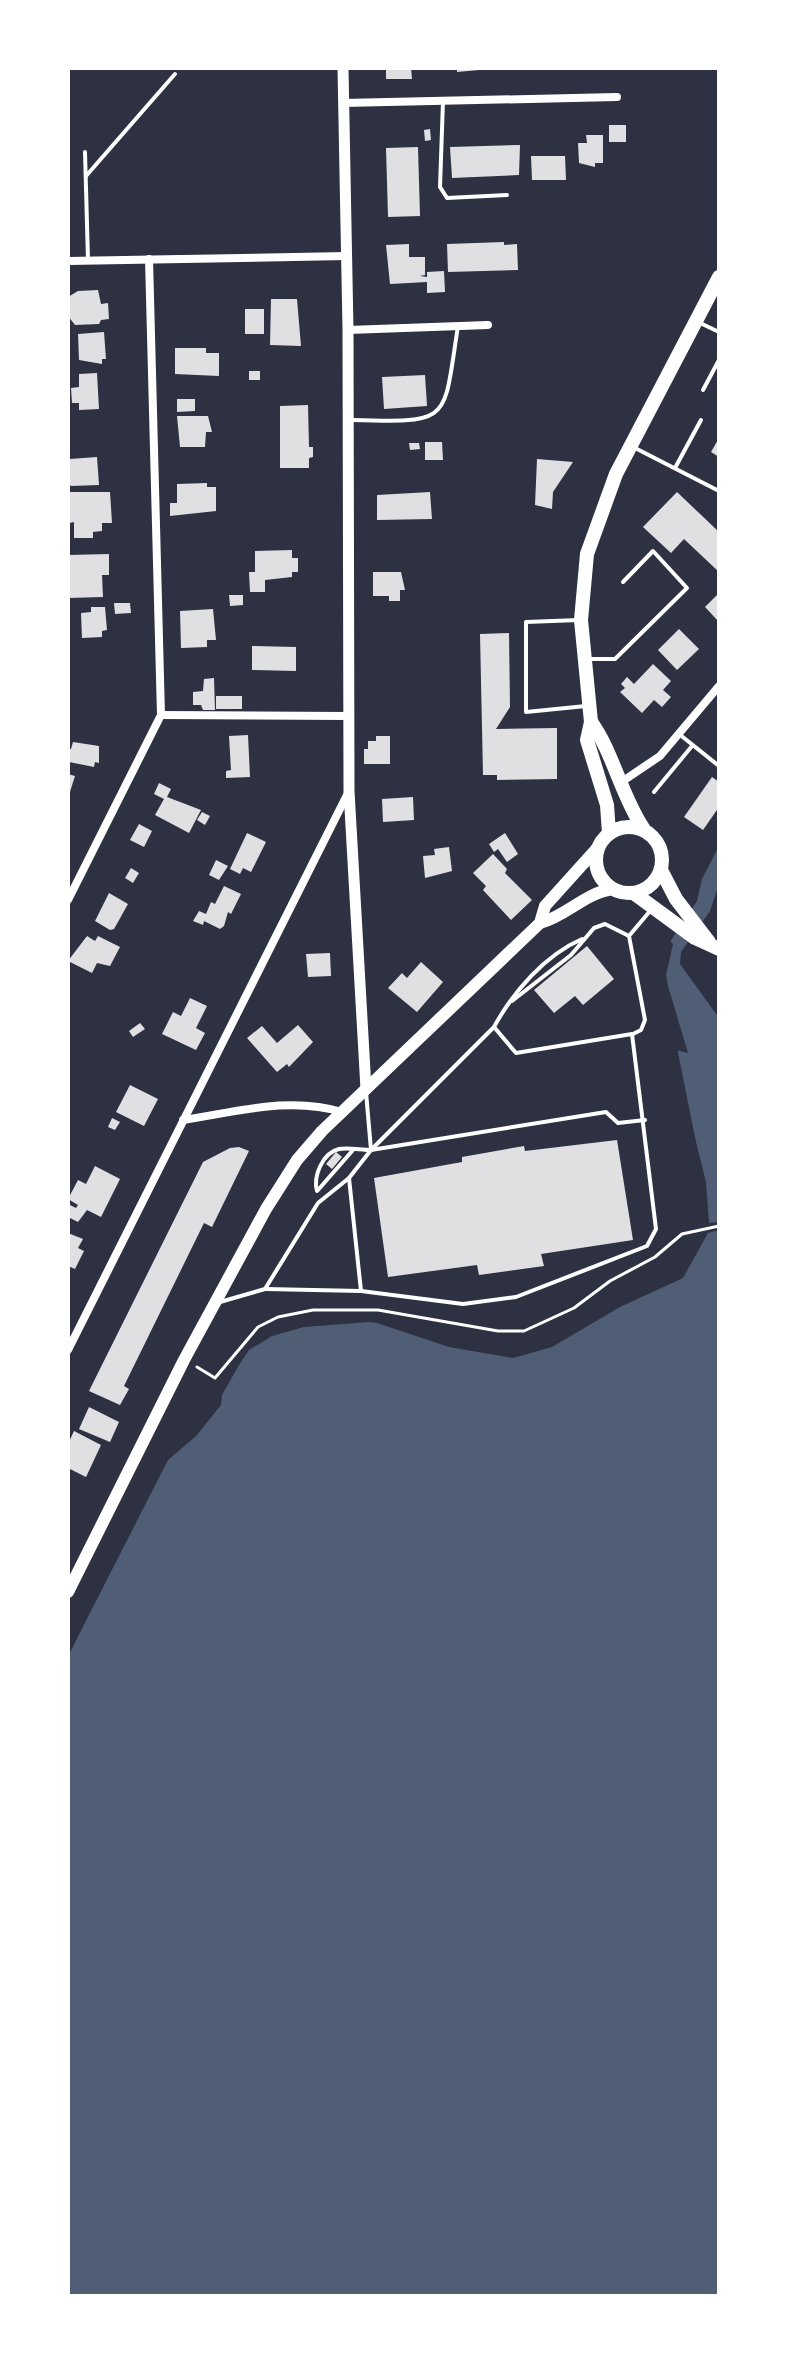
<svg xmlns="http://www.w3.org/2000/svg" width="787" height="2364" viewBox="0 0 787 2364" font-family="Helvetica,sans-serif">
	<rect width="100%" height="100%" fill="#2d3142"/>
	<polygon fill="#4f5d75" points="719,846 719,884 710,911 681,952 680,964 719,1018 719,2296 68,2296 68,1656 165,1460 188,1440 249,1350 272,1336 304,1327 369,1322 401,1324 511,1351 553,1338 675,1269 706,1233 704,1183 663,977 664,951 697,901 702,879"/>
	<g fill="#2d3142">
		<polygon points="667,938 673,944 666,975 668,986 688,1053 676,1050 672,1043 659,978 660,950"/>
		<polygon points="690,1118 706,1182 709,1223 719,1222 719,1230 708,1233 683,1278 620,1307 552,1347 513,1358 449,1347 365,1319 414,1324 510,1347 551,1335 612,1296 673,1266 702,1232 700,1183"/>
		<polygon points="251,1344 222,1395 221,1405 196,1436 168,1460 68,1656 68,1647 162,1458 185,1437 240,1355"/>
	</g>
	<g fill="#e0e0e3">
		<polygon points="386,68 411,68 412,79 386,79"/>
		<polygon points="457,68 479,68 479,70 457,72"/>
		<rect x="609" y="125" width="17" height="17"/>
		<polygon points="430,129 431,140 425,141 424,130"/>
		<polygon points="586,135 603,135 603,163 595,163 595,167 579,163 578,143 587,143"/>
		<polygon points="520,145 519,175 452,178 450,147"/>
		<polygon points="418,147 420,216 388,217 386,148"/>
		<polygon points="531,156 565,156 566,180 532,180"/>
		<polygon points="504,242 504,245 517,244 518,270 448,272 447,244"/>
		<polygon points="409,244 409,257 425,257 425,275 420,276 427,277 427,272 444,271 445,292 427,293 427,282 390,284 386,245"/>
		<polygon points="98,290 101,304 108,303 109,319 101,320 99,324 75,325 68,316 68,297 78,291"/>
		<polygon points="271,299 297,299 301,346 270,345"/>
		<rect x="245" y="309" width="19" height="25"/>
		<polygon points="104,332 106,359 102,359 102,364 79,360 78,334"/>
		<polygon points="175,348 206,348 206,353 219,353 219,376 175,374"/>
		<rect x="249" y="371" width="11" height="9"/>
		<polygon points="97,373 99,409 79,410 79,403 72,403 71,388 79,387 79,374"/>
		<polygon points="425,375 427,406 384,409 382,377"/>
		<polygon points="177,399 195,399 195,411 177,412"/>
		<polygon points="308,405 309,447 313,447 313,457 309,458 309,468 280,468 280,406"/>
		<polygon points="177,416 208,416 212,432 206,432 205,447 180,447"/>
		<polygon points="719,438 719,457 711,452"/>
		<polygon points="425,442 442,442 443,460 425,460"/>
		<polygon points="409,443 419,443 420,449 410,450"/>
		<polygon points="97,457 99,485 71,486 68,483 70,459"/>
		<polygon points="537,459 573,462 553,492 552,509 535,505"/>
		<polygon points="207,483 207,487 216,487 216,511 170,516 170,503 177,503 177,484"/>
		<polygon points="68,492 110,492 112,523 102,523 102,531 93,532 93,538 74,538 74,522 69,523"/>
		<polygon points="430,492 432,519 377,520 377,495"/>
		<polygon points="677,492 719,532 719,572 684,539 671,553 643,527"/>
		<polygon points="292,550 292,558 298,558 298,572 292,572 292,577 265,580 265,592 250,592 249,572 255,572 255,551"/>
		<polygon points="109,554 109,575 102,575 103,597 68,598 68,555"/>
		<polygon points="373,572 401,572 405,590 400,590 400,601 389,601 389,596 373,596"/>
		<polygon points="719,593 719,622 705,607"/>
		<polygon points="229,595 243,595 243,605 230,606"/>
		<polygon points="114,603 130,603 131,613 115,614"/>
		<polygon points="91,607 105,607 107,630 102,631 102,637 82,638 81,613 91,612"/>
		<polygon points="213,609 216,640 207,640 207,647 181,648 180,611"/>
		<polygon points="679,629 699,649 677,670 658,650"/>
		<polygon points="509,633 510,707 496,729 557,728 557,779 497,780 497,775 483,775 480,634"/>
		<polygon points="252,646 296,647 296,671 252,670"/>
		<polygon points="653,664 671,681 663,690 671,697 662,707 654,700 642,713 620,692 625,688 621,684 627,677 634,684"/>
		<polygon points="214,678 215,710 203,710 201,705 193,705 193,692 203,691 204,679"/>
		<rect x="216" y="696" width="26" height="13"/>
		<polygon points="248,735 250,777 226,778 226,771 231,770 229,736"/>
		<polygon points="376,736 390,736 390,764 364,764 364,749 368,749 368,741 376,741"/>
		<polygon points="73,742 99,746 99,763 95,762 94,767 69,762 68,749 71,749"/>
		<polygon points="68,774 75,776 68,798"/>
		<polygon points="712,777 719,782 719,807 703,830 684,817"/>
		<polygon points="159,783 171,789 167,797 201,810 189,833 155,815 164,799 154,794"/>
		<polygon points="413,797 414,820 383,822 382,799"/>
		<polygon points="202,812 210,816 205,825 197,820"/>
		<polygon points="139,824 152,831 144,847 130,840"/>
		<polygon points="247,833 266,842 251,872 243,868 240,874 230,869"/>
		<polygon points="505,833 518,854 507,862 498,849 494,852 489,844"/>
		<polygon points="449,847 452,871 425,878 423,856 435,855 434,849"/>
		<polygon points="493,854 507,869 505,873 532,900 511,920 483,890 486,886 473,873"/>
		<polygon points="216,860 228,866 219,880 209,875"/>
		<polygon points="131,868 139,873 133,883 125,878"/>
		<polygon points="224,886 241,894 231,914 228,912 224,926 220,929 204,921 203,925 193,921 199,911 206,914 211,902 215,904"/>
		<polygon points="109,893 128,904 114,929 110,930 95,921"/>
		<polygon points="87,936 95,941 98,936 120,947 110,966 97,963 92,973 68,961"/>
		<polygon points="587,946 614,979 583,1005 575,996 554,1013 534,990"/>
		<polygon points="330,953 331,976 308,977 306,954"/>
		<polygon points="421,962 443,982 417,1012 388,988 402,973 407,978"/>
		<polygon points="190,998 207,1006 196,1028 205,1033 196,1050 162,1034 173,1012 181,1016"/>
		<polygon points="140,1023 145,1029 133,1037 129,1031"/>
		<polygon points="298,1025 313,1042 289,1067 287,1064 277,1072 247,1038 262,1026 277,1043"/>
		<polygon points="130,1085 158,1099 144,1126 116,1112"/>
		<polygon points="112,1118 120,1122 115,1130 108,1127"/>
		<polygon points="617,1140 633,1240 541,1254 544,1266 479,1275 477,1265 388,1277 374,1178 462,1162 462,1157 524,1146 525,1151"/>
		<polygon points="239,1147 249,1151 212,1227 204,1223 124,1386 129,1389 120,1405 89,1391 203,1162 230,1148"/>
		<polygon points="336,1152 342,1157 332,1169 326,1164"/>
		<polygon points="95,1166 120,1179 101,1217 87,1210 78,1222 68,1217 68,1204 76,1208 78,1205 68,1199 78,1180 86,1184"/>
		<polygon points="68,1233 83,1239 78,1248 84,1251 75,1269 68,1266"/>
		<polygon points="89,1407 119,1422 110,1442 79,1429"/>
		<polygon points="74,1431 101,1445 86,1477 68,1468 68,1444"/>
	</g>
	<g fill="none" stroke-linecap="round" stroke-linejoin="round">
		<polyline stroke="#fff" stroke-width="3" points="197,1367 215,1378 258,1327 278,1317 313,1310 378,1310 498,1331 524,1331 574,1308 610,1281 655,1257 682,1234 719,1226"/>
		<g stroke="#fff" stroke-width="4">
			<polyline points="443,101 440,187 447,198 507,195"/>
			<polyline points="85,152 88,260"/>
			<polyline points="86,176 175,74"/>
			<polyline points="698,322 719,332"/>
			<polyline points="703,390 719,360"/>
			<path d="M352 420C453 423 443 422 458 326"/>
			<polyline points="635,448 719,491"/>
			<polyline points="675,468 701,420"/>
			<polyline points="579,620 526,622 526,712 586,706"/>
			<polyline points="589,659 615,659 687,588 653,551 623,582"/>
			<polyline points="679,734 719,766"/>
			<polyline points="654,792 692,746"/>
			<polyline points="629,936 650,911"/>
			<polyline points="512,1001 571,955 594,928 605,924 629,936 645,1020 641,1030 633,1034"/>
			<polyline points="371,1150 606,1112 618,1123 645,1120"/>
			<polyline points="349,1178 371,1150 366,1092"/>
			<polyline points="318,1190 353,1150"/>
			<path d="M317 1191C313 1177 322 1153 339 1149 348 1147 361 1150 371 1150L493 1028"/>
			<path d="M265 1289 361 1291 463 1304 516 1297 647 1246 656 1229 632 1034 516 1053 494 1027C513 992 545 955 582 939"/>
			<polyline points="220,1302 265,1289 318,1203 349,1178 361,1291"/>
		</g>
		<g stroke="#fff" stroke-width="8">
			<polyline points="343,103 617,97"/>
			<polyline points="68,261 347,256"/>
			<polyline points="348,330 488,325"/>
			<polyline points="161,715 349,716"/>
			<polyline points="620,783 660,756 719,686"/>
			<polyline points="68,900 161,715 149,259"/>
			<path d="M183 1120C236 1112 290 1096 342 1112"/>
			<polyline points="68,1350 348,793"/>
		</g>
		<polyline stroke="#fff" stroke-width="11" points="343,68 348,330 349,791 366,1089"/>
		<g stroke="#fff" stroke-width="12">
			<path d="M540 923C567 916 584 893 613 889"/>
			<polyline points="68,1592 184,1360 266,1209 297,1160 322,1131 540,923 545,906 600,845"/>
		</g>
		<g stroke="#fff" stroke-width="14">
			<path d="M591 722C613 752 621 795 643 828"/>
			<circle cx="629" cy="860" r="33"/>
			<polyline points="609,833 607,805 587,740 591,722 581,620 587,554 616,474 719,277"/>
			<polyline points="661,870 676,899 709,942"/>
			<polyline points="635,894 695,938 719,949"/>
		</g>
	</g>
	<rect width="787" height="2364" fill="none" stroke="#ffffff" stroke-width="140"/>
</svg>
